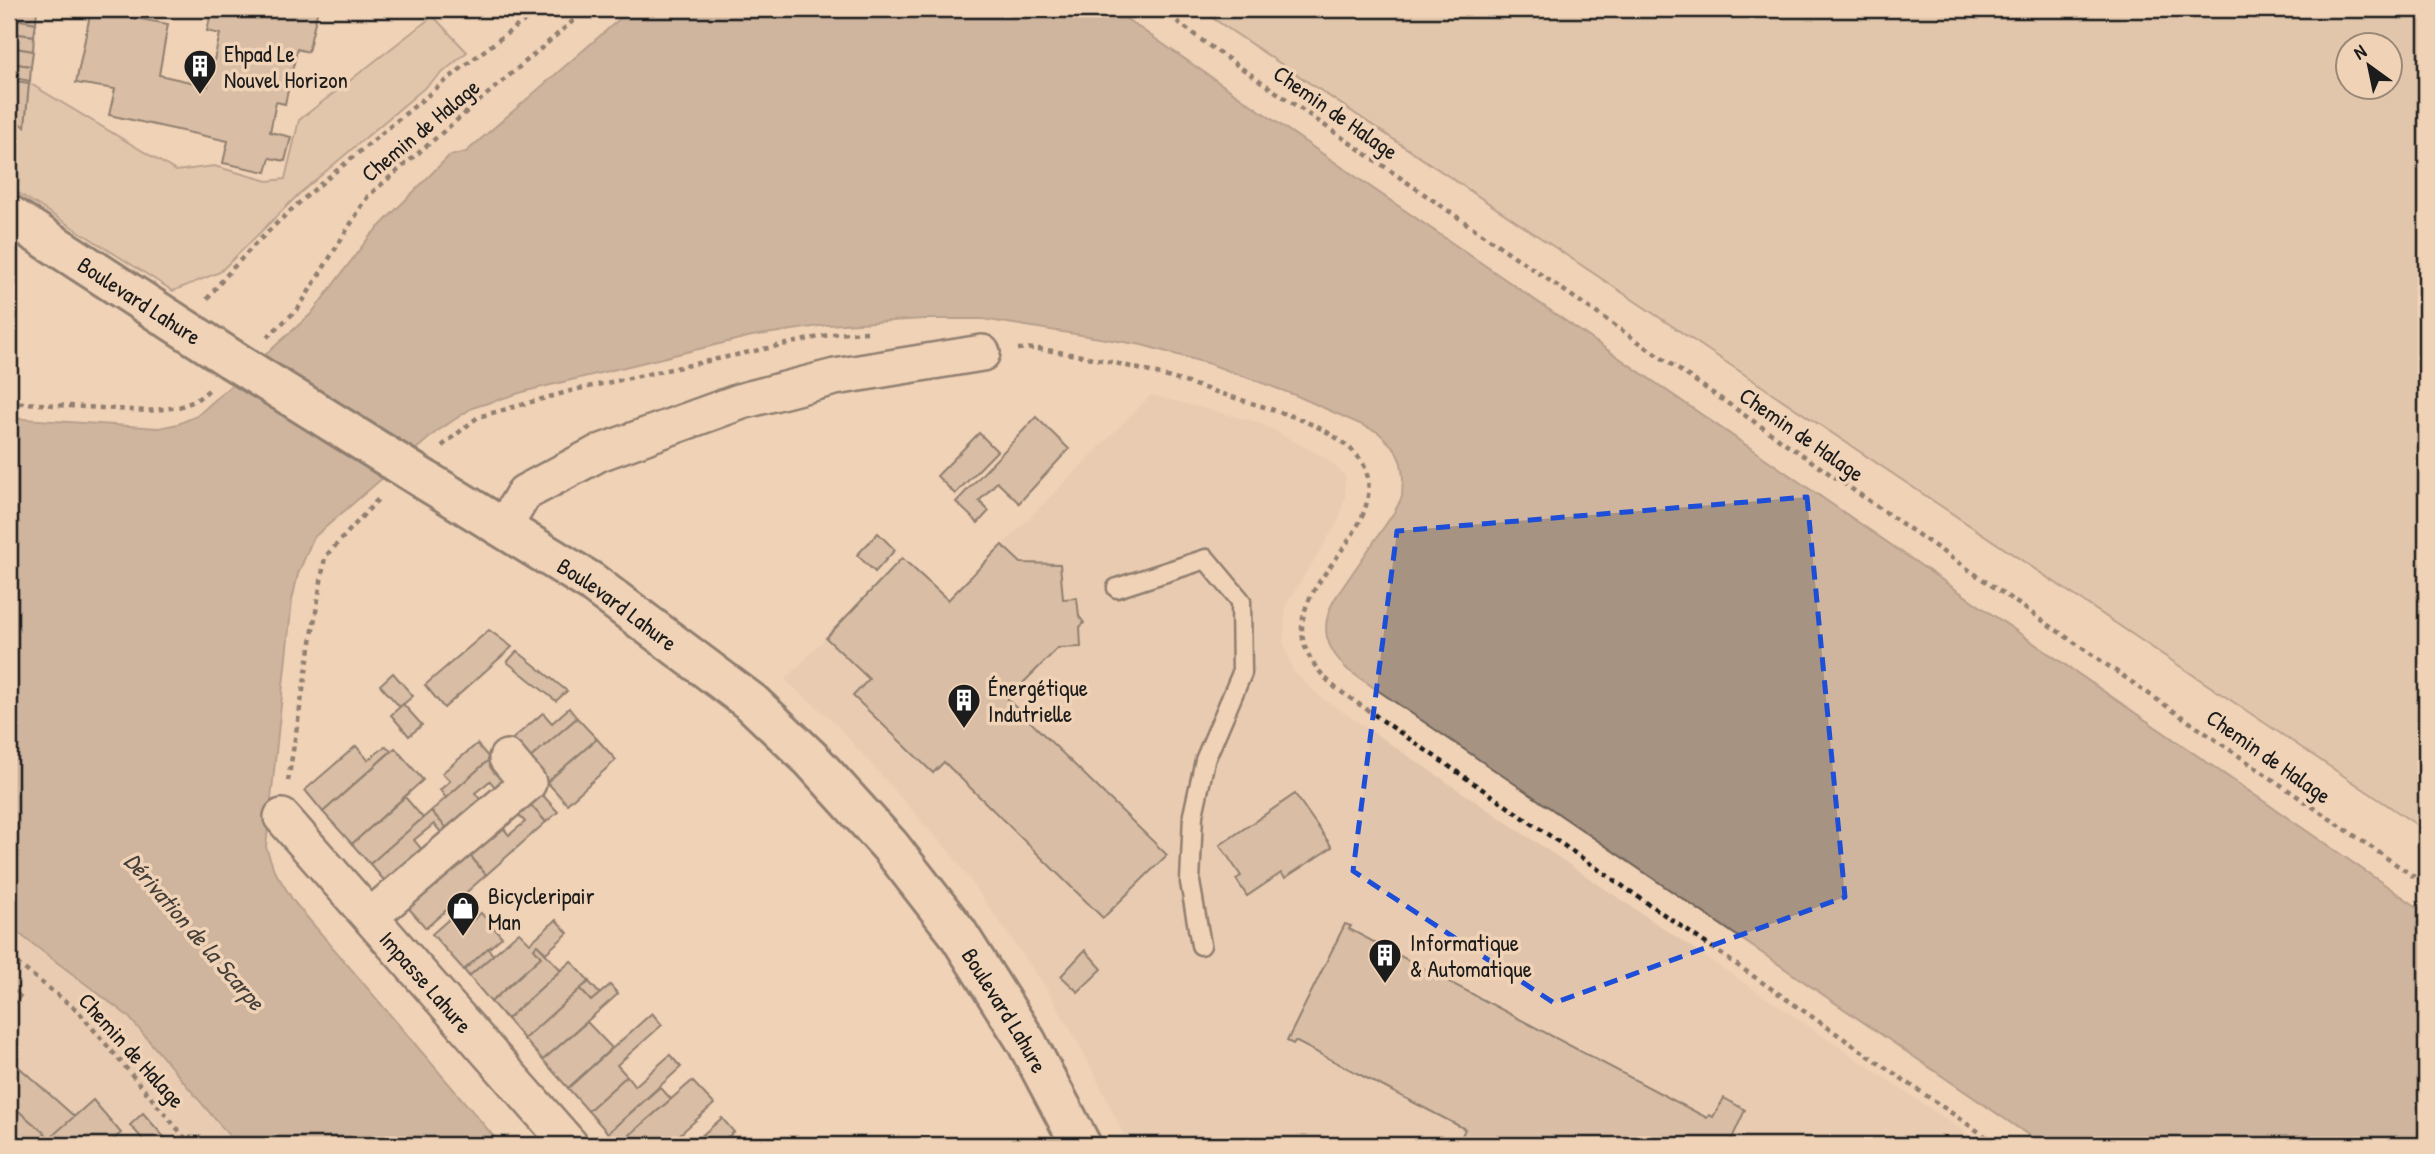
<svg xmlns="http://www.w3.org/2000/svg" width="2435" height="1154" viewBox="0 0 2435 1154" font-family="'Patrick Hand',sans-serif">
	<rect width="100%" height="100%" fill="#f0d2b6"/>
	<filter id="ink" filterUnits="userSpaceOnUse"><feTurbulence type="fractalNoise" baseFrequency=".0143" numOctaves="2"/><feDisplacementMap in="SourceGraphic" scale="14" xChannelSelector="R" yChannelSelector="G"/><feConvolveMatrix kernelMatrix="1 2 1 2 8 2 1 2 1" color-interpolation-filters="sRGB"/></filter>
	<g filter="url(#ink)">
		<g fill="#e0c4ab">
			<polygon points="1151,395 1260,423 1327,459 1345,476 1345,496 1339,520 1286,605 1283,641 1293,671 1318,695 1984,1145 1129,1145 1086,1057 1047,989 953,856 831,719 785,680 902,558 948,600"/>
			<polygon points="9,563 485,1145 9,1145"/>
		</g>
		<g fill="#d1b8a0" stroke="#766a5e" stroke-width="2" fill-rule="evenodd">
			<path d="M1199 9H2426V831ZM2348 46H2390V88H2348Z"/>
			<polygon points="433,16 467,52 300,193 220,272 173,291 9,187 9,117 25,126 29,83 176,171 214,166 268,181 285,179 299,120"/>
		</g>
		<path fill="#a79382" stroke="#6f6359" stroke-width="2" d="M631 9H1112L2426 913V1145H2043L1348 670C1326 648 1319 629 1334 600L1395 511 1402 497 1403 477 1401 463 1395 449 1378 432 1295 395 1210 364 1142 345 983 319H924L826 325 752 336 526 391 472 408 436 432 313 538 298 574 292 600 266 847 274 870 294 902 501 1145H237L128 1016 9 926V418L159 428 178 424 197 416 311 314 370 236 449 156 466 152Z"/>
		<g fill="#bca590" stroke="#1c1c1c" stroke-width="2">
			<polygon points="9,9 37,9 36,23 9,18"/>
			<polygon points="212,9 318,9 308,52 297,49 285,104 276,102 270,132 291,137 285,161 270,158 266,172 223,163 228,141 109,115 115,89 76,83 91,10 168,24 159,75 208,86 220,34 207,31"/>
			<polygon points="9,18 36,23 34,36 9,33"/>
			<polygon points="9,33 34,36 33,51 9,47"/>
			<polygon points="9,47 33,51 31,66 9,63"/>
			<polygon points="9,63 31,66 30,81 9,77"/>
			<polygon points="9,80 29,83 25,127 9,117"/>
			<polygon points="1036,417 1069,449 1019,503 997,482 979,501 989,511 978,523 956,502"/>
			<polygon points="979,433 997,451 955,494 937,476"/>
			<polygon points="878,533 895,550 875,572 857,555"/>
			<polygon points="1002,545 1021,563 1060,564 1063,599 1077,598 1079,616 1084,623 1080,627 1081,647 1058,648 1007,699 1167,855 1103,918 944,762 933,773 853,696 869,679 826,638 902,558 948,600"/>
			<polygon points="489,630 512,647 444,708 425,685"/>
			<polygon points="517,651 567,691 556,701 507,662"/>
			<polygon points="393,673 413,696 400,707 380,685"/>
			<polygon points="403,704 422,725 409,736 391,715"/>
			<polygon points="569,708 577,718 528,760 510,741 543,713 552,723"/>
			<polygon points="577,718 597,739 547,782 528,760"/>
			<polygon points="597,739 616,760 567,804 547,782"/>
			<polygon points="477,744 490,759 446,798 440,790 450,781 442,773"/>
			<polygon points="356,746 368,760 386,746 391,751 323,812 305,790"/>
			<polygon points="395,748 423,780 352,844 323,812"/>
			<polygon points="490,759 510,781 498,791 490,781 475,793 484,804 451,833 431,811"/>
			<polygon points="539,791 558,812 546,822 527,801"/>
			<polygon points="1295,794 1332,847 1285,878 1281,873 1247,896 1236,879 1241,876 1220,845"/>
			<polygon points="405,797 423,818 370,864 352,844"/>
			<polygon points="527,801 546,822 486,875 468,853 500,824 509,835 525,822 515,811"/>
			<polygon points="431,811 451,833 445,837 434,824 414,840 427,856 390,887 370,864"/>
			<polygon points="468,853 486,875 426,928 405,904"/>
			<polygon points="456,913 467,925 481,913 502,937 464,970 432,934"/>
			<polygon points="556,920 568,933 546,953 537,945 534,948 541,957 491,1002 469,976 519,932 530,943"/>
			<polygon points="1345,924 1351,926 1349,929 1707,1118 1709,1115 1713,1117 1724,1098 1745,1110 1729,1145 1461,1145 1461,1138 1465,1129 1295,1041 1293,1044 1287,1041"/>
			<polygon points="537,945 561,970 507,1019 491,1002 541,957 534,948"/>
			<polygon points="488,948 493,955 469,976 464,970"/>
			<polygon points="1085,950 1102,969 1078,992 1061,976"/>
			<polygon points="571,961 589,981 524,1039 507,1019"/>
			<polygon points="589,982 600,994 591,1001 580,989"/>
			<polygon points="610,985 618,994 543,1060 524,1039 580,989 591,1001"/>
			<polygon points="9,986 21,996 9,1010"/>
			<polygon points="652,1013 662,1025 617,1065 627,1076 588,1111 568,1088"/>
			<polygon points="587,1022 612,1048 568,1088 543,1060"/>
			<polygon points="670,1055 681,1067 608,1133 588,1111 627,1076 635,1086"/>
			<polygon points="9,1058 20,1068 9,1081"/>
			<polygon points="20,1068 75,1117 50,1138 9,1103 9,1081"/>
			<polygon points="692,1081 714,1104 668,1145 618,1145"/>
			<polygon points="660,1087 671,1099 618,1145 608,1133"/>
			<polygon points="93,1100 121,1133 107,1145 9,1145 9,1103 50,1138"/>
			<polygon points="143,1113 171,1145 148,1145 130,1125"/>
			<polygon points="722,1118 734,1132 718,1145 691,1145"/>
			<polygon points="678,1136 686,1145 668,1145"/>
			<polygon points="727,1137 734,1145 718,1145"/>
		</g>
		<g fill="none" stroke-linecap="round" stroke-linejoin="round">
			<defs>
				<polyline id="lane" points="1117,588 1206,559 1241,601 1242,673 1205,760 1193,815 1190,882 1201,945"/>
				<g id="street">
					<polyline points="504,527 524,493 599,453 742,401 835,377 982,353"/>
					<path id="s1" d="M282 817 570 1145"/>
					<polyline points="371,916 528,783 507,758"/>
				</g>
				<g id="secondary">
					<path id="s2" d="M9 215 231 359"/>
					<path id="s3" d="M425 480 591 582 752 703 811 759 890 846 957 932 1026 1041 1081 1145"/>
				</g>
			</defs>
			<use href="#lane" stroke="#1c1c1c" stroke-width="23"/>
			<use href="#street" stroke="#1c1c1c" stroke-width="40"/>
			<use href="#secondary" stroke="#1c1c1c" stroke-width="44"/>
			<g stroke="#1c1c1c" stroke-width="4.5" stroke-dasharray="5 5" stroke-linecap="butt">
				<polyline points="1161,9 1208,45 2426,885"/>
				<path d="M207 299C253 240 311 191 369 144 425 97 481 51 541 9"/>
				<polyline points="267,337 298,309 368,196 587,9"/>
				<path d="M1018 349C1036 347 1057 352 1076 355 1128 364 1179 380 1229 396 1266 408 1316 420 1346 445 1355 452 1365 463 1367 474 1385 553 1237 603 1337 689L1998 1145"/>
				<polyline points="9,402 147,411 179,407 195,401 209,390"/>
				<polyline points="442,446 478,417 574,390 833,334 868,332"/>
				<polyline points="288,781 325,557 381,496"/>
				<polyline points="9,957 78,1011 191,1145"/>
			</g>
			<use href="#lane" stroke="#f0d2b6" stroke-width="18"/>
			<use href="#street" stroke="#f0d2b6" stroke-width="35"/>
			<use href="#secondary" stroke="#f0d2b6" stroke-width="38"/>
			<defs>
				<polyline id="secondary-bridge" points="231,359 425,480"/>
			</defs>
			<use href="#secondary-bridge" stroke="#1c1c1c" stroke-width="44" stroke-linecap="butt"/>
			<use href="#secondary-bridge" stroke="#f0d2b6" stroke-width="38"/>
		</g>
	</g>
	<path d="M0 0H2435V1154H0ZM1807 497 1845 897 1554 1003 1353 871 1397 531Z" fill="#f0d2b6" fill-opacity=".55" fill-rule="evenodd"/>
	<path fill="none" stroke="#1d4ed8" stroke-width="5" stroke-dasharray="14 9" stroke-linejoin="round" d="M1807 497 1845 897 1554 1003 1353 871 1397 531Z"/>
	<defs>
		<symbol id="building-pin" viewBox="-11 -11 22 30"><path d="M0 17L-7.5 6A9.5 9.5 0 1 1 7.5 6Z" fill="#1c1c1c" stroke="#f0d2b6"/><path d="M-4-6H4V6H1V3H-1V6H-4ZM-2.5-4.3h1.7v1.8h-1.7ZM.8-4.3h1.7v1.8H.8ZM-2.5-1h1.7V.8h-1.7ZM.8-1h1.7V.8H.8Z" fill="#fff"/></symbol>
		<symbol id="shop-pin" viewBox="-11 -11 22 30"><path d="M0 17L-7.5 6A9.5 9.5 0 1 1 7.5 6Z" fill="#1c1c1c" stroke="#f0d2b6"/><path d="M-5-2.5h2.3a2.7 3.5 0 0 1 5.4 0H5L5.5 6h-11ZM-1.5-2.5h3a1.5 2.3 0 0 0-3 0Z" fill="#fff"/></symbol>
	</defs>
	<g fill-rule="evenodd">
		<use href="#building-pin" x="181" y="47" width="38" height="52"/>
		<use href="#building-pin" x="945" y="681" width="38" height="52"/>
		<use href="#shop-pin" x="444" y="889" width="38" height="52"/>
		<use href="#building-pin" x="1366" y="936" width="38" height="52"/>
	</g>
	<g text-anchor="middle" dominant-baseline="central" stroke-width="7" stroke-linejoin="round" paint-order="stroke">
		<g font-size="23" fill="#1c1c1c" stroke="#f0d2b6" text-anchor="start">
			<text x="224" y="53">Ehpad Le<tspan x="224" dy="26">Nouvel Horizon</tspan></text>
			<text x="988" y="687">Énergétique<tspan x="988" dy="26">Indutrielle</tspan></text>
			<text x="488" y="895">Bicycleripair<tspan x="488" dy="26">Man</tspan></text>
			<text x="1410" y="942">Informatique<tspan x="1410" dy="26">&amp; Automatique</tspan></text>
		</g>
		<g font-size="23" fill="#1c1c1c" stroke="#f0d2b6">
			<text transform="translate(1336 112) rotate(35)">Chemin de Halage</text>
			<text transform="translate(420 130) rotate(-40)">Chemin de Halage</text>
			<text stroke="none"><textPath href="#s2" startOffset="156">Boulevard Lahure</textPath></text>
			<text transform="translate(1802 434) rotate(35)">Chemin de Halage</text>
			<text stroke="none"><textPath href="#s3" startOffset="229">Boulevard Lahure</textPath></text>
			<text transform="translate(2269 756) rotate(35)">Chemin de Halage</text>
			<text stroke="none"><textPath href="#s1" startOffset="219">Impasse Lahure</textPath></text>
			<text stroke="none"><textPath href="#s3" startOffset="796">Boulevard Lahure</textPath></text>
			<text transform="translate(132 1050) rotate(48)">Chemin de Halage</text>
		</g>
		<g font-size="24" font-style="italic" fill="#46403b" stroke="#f0d2b6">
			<text transform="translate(195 931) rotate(49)">Dérivation de la Scarpe</text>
		</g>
	</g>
	<rect width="2435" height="1154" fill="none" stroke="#f0d2b6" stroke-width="35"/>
	<rect x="18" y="18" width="2400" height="1119" fill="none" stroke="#1c1c1c" stroke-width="2.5" filter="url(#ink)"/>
	<g transform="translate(2369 66) rotate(327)"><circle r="33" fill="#f0d2b6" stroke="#9b8978" stroke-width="2"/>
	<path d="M0-5L12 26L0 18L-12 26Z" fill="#1c1c1c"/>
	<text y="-10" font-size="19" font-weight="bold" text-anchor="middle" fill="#1c1c1c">N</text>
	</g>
</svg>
